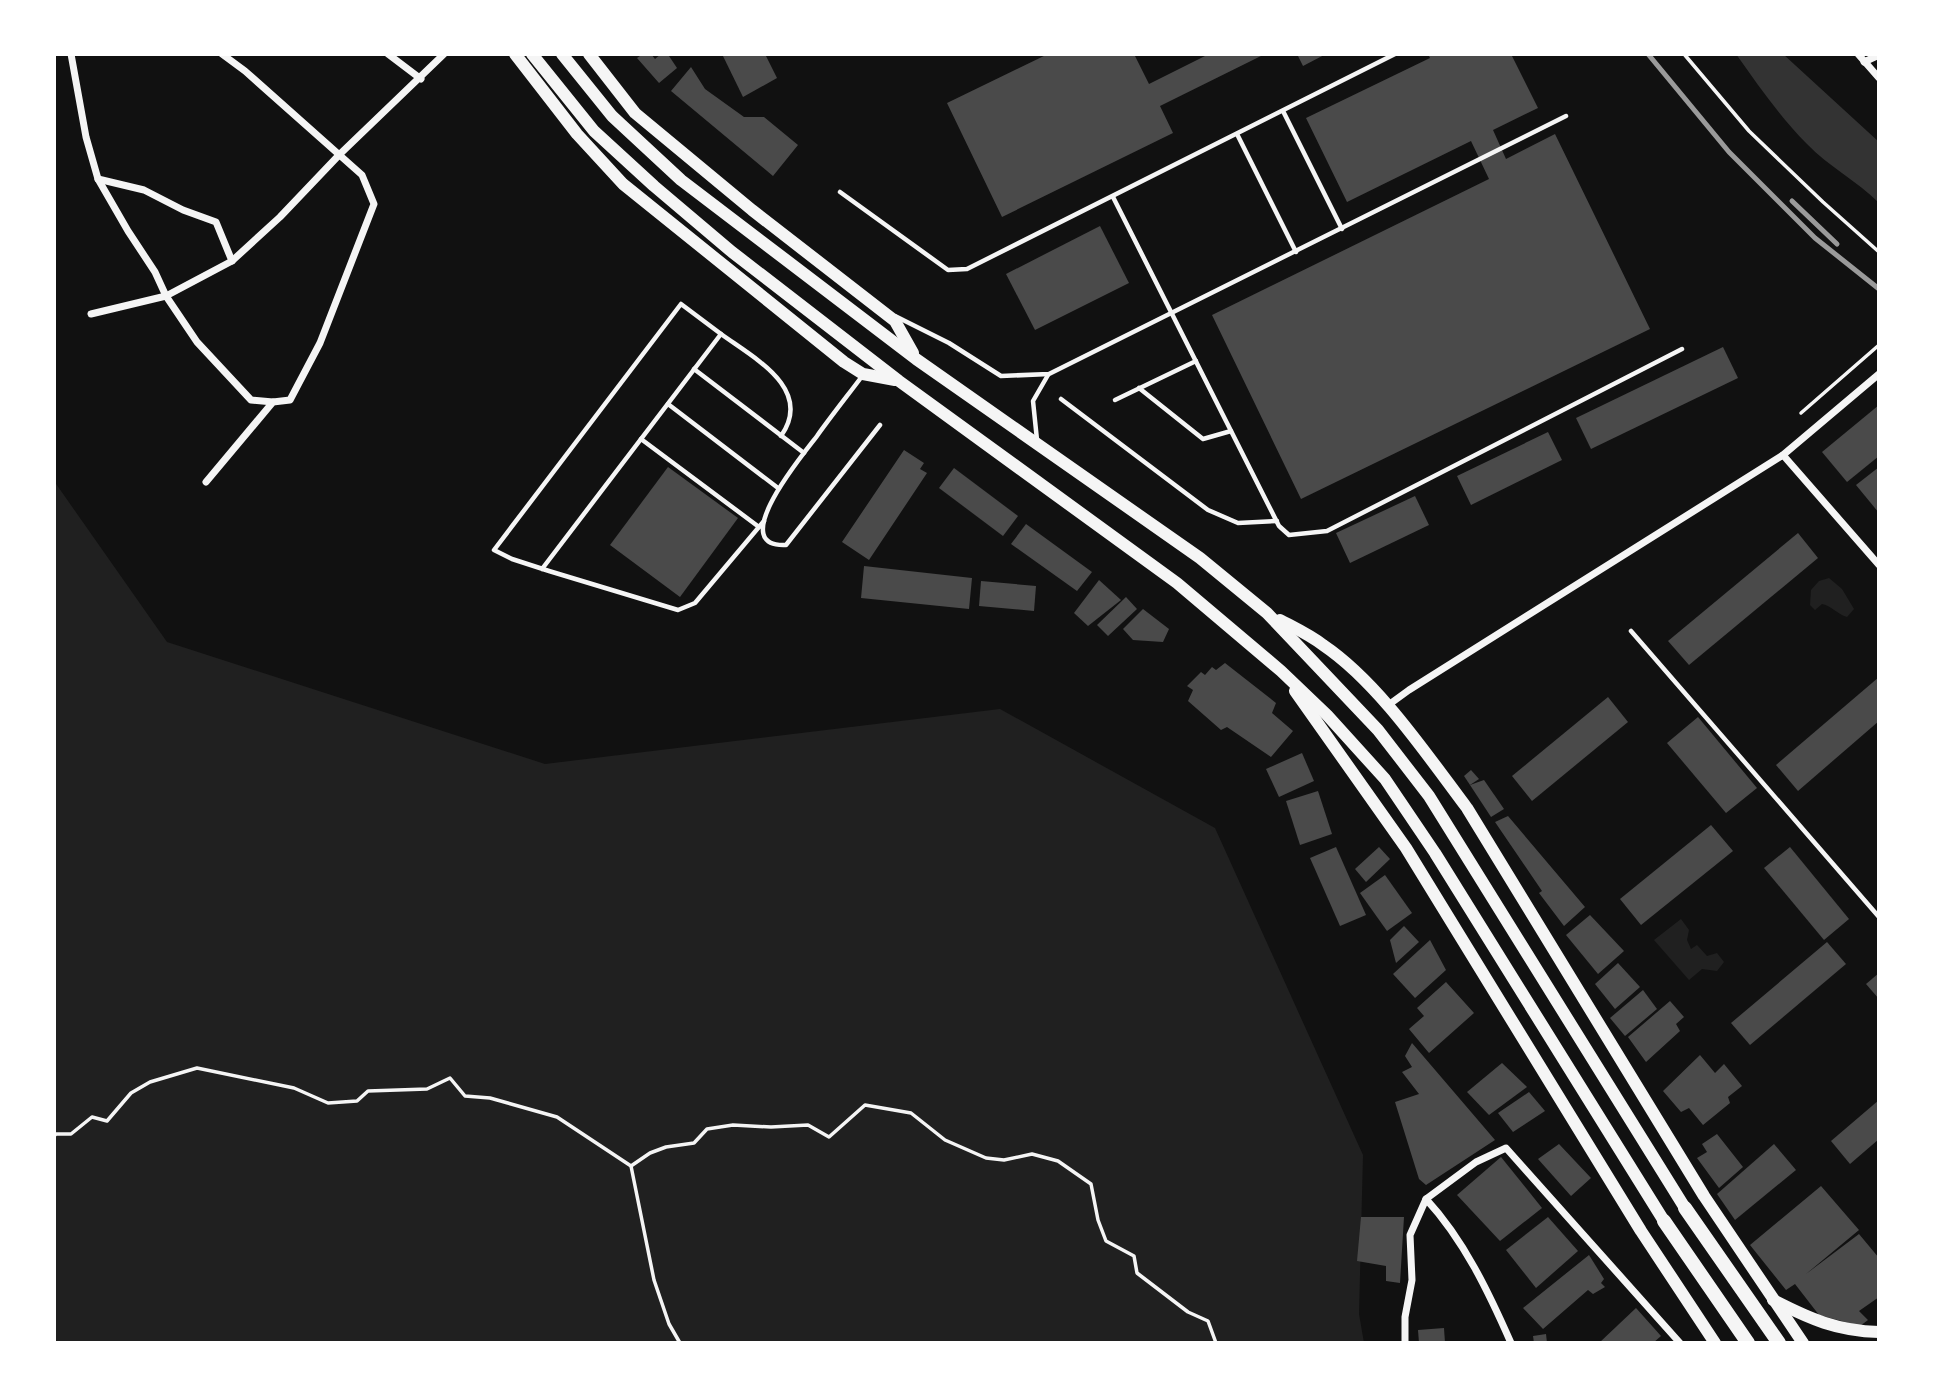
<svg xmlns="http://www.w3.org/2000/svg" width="1933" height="1397" viewBox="0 0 1933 1397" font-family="Inter,sans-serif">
	<rect width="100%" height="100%" fill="#111"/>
	<g fill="#202020">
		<polygon points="54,481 167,642 545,764 1000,709 1215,828 1363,1155 1359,1314 1364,1343 54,1343"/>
		<path d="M1829 578 1842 589 1854 609 1847 617C1837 614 1832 606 1822 604L1815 610 1810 605 1811 590 1819 581Z"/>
		<polygon points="1681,919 1689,930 1687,940 1691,949 1697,945 1707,956 1717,953 1724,962 1717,971 1702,969 1689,980 1654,940"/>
	</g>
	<path fill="#333" d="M1736 54H1783L1879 142V203C1857 181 1828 166 1807 144 1780 117 1758 85 1736 54Z"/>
	<g fill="#4a4a4a">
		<polygon points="643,54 651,54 655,59 661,54 669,56 677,68 659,83 637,58"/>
		<polygon points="722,54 765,54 777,78 743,97"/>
		<polygon points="1048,54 1134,54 1149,84 1209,54 1265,54 1160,106 1173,133 1002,217 947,103"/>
		<polygon points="1297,54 1326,54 1303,66"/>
		<polygon points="1428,54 1511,54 1538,108 1493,130 1506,159 1555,134 1650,329 1301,499 1212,315 1489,179 1471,141 1347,202 1306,118 1430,58"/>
		<polygon points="691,67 705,89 744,117 764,117 798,145 773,176 671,91"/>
		<polygon points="1100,226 1129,283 1035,330 1006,274"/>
		<polygon points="1723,347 1738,378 1591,449 1576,418"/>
		<polygon points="1879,405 1879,456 1847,482 1822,452"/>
		<polygon points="1548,432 1562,460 1471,505 1457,476"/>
		<polygon points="904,450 924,463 920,469 927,473 869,560 842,542"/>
		<polygon points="668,467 738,518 680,597 610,545"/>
		<polygon points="1879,467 1879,513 1856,485"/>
		<polygon points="954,468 1018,516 1003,536 939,488"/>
		<polygon points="1415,496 1429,525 1350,563 1336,533"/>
		<polygon points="1026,524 1092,572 1077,591 1011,544"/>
		<polygon points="1798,533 1818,558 1689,665 1668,641"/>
		<polygon points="864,566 972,578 969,609 861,598"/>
		<polygon points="1099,580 1121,600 1088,626 1074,613"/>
		<polygon points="981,581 1036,586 1034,611 979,606"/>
		<polygon points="1126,597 1137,609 1108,636 1097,625"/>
		<polygon points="1143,609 1169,629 1163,642 1133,640 1123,629"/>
		<polygon points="1225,663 1276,703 1272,713 1293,731 1271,757 1227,727 1221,730 1188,701 1193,690 1187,686 1201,672 1205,675 1212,667 1216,670"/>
		<polygon points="1879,677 1879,721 1798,791 1776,765"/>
		<polygon points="1608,697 1628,722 1532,801 1512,776"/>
		<polygon points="1698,717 1757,788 1726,813 1667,743"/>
		<polygon points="1302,753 1314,781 1279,797 1266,769"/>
		<polygon points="1471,770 1479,779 1470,785 1464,776"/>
		<polygon points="1484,780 1504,809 1491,817 1470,785"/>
		<polygon points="1318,791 1332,834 1300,845 1286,801"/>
		<polygon points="1508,816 1585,907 1564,926 1539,893 1542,891 1495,822"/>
		<polygon points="1711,825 1733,851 1641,925 1620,899"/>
		<polygon points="1336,847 1366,915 1340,926 1310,858"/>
		<polygon points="1379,847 1390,859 1366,882 1355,869"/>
		<polygon points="1790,847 1849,919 1824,940 1764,868"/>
		<polygon points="1385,875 1412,913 1387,931 1360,893"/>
		<polygon points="1590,915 1624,951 1598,974 1566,935"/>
		<polygon points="1404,926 1419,942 1396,963 1390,940"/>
		<polygon points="1430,940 1446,970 1415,998 1393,974"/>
		<polygon points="1827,942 1846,964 1750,1045 1731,1023"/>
		<polygon points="1618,963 1640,987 1615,1009 1595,984"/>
		<polygon points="1879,973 1879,999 1866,984"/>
		<polygon points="1446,982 1474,1013 1429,1053 1409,1029 1424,1016 1417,1008"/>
		<polygon points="1643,990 1657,1009 1625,1036 1610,1018"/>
		<polygon points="1670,1001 1684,1017 1676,1024 1680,1031 1646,1062 1628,1037"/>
		<polygon points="1412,1043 1495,1140 1426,1185 1419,1179 1395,1102 1419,1094 1402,1072 1412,1067 1405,1056"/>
		<polygon points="1700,1055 1715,1073 1724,1064 1742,1086 1728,1097 1730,1103 1703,1125 1689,1108 1681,1112 1663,1091"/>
		<polygon points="1502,1063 1527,1087 1489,1115 1467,1092"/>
		<polygon points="1529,1092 1545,1111 1513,1132 1498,1113"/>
		<polygon points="1879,1100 1879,1139 1850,1164 1831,1141"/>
		<polygon points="1717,1134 1743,1167 1719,1188 1697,1158 1707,1152 1702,1144"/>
		<polygon points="1559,1144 1591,1178 1571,1196 1538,1159"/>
		<polygon points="1774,1144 1796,1170 1735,1220 1717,1194"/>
		<polygon points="1501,1157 1542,1208 1500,1241 1457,1195"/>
		<polygon points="1821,1186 1859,1230 1806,1274 1859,1234 1879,1258 1879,1297 1859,1311 1868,1320 1860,1326 1819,1315 1795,1284 1786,1290 1750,1245"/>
		<polygon points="1361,1217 1404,1217 1400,1283 1386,1281 1386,1266 1357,1261"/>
		<polygon points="1548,1217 1578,1251 1536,1288 1506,1250"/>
		<polygon points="1589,1255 1604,1279 1601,1283 1605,1287 1593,1294 1588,1290 1543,1329 1523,1308"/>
		<polygon points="1636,1308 1661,1336 1653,1343 1599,1343"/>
		<polygon points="1444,1328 1445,1343 1419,1343 1418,1330"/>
		<polygon points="1546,1334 1547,1343 1534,1343 1533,1336"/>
	</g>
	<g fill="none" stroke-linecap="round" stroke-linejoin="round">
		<g stroke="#f5f5f5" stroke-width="3.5">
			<polyline points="1684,54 1749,131 1823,202 1879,252"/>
			<polyline points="1801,413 1879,345"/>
			<polyline points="54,1136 56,1134 71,1134 92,1117 107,1121 131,1093 150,1082 197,1068 294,1088 328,1103 357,1101 368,1091 427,1089 450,1078 465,1096 490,1098 557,1117 631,1166 654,1280 669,1324 680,1343"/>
			<polyline points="631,1166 650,1153 666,1147 694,1143 707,1129 733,1125 771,1127 808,1125 829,1137 865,1105 911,1113 945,1140 986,1158 1004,1160 1032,1154 1058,1161 1091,1184 1098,1220 1106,1241 1134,1256 1137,1273 1188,1312 1208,1321 1216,1343"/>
		</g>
		<g stroke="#f5f5f5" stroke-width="4.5">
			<polyline points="1283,111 1342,229"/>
			<polyline points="1237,134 1296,252"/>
			<polyline points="840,192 948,270 967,269 1395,54"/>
			<polyline points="1113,197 1279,526 1289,535 1327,531 1682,349"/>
			<polyline points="895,316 949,343 1001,376 1049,374 1566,116"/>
			<path d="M721 334C754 358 814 389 781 436"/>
			<polyline points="694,369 804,453"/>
			<path d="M863 375C848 395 832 415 817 436 805 452 724 548 786 545L880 425"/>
			<polyline points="1139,388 1203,439 1231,431"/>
			<polyline points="1061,399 1208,510 1238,523 1277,521"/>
			<polyline points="1115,400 1196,361"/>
			<polyline points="668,404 778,488"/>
			<polyline points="641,439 759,527"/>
			<polyline points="1037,440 1033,401 1048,375"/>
			<polyline points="542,569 721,334 681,304 494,550 512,559 549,571 678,610 695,603 764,521"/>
			<polyline points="1631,631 1879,917"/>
		</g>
		<g stroke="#f5f5f5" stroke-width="7">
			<polyline points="71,54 86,137 98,179 128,231 155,272 166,296 197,342 251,400 273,402"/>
			<polyline points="388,54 421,79"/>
			<polyline points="1858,54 1879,78"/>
			<polyline points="1864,62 1879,55"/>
			<polyline points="98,179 144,190 183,210 216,222 232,261"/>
			<polyline points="91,314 166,296 232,261 280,217 340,154 444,54"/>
			<polyline points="1783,455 1879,374"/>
			<polyline points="206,482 273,402 290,400 320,343 374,204 362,175 245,71 222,54"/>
			<polyline points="1387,706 1409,690 1783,455 1879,565"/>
			<path d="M1426 1199C1464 1240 1489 1293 1511 1343"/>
			<polyline points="1405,1343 1405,1317 1412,1280 1410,1235 1426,1199 1476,1162 1506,1148 1680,1343"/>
		</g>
		<g stroke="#f5f5f5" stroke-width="12">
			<polyline points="515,54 577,134 623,184 844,362 863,374 895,380"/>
			<polyline points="532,54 594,131 654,186 732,252 899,381 1177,583 1281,671 1327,715 1385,779 1435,853 1664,1221"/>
			<polyline points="562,54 612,116 681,180 916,359 1200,558 1267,613 1378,730 1429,796 1685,1208"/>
			<polyline points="589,54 635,113 752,210 895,321 913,353"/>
			<path d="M1280 620C1295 628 1310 635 1323 645 1378 682 1427 755 1467 808L1704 1196 1803 1343"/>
			<polyline points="1295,691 1406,848 1641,1231 1715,1343"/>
			<path d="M1773 1300C1810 1319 1837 1331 1879 1332"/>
		</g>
		<g stroke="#f5f5f5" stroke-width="14">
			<polyline points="1685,1208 1779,1343"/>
			<polyline points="1664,1221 1748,1343"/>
		</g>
		<g stroke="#9a9a9a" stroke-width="5">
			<polyline points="1648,54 1729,152 1815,238 1879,289"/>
			<polyline points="1792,201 1837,244"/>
		</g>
	</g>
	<rect width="1933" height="1397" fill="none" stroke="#ffffff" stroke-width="112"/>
</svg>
